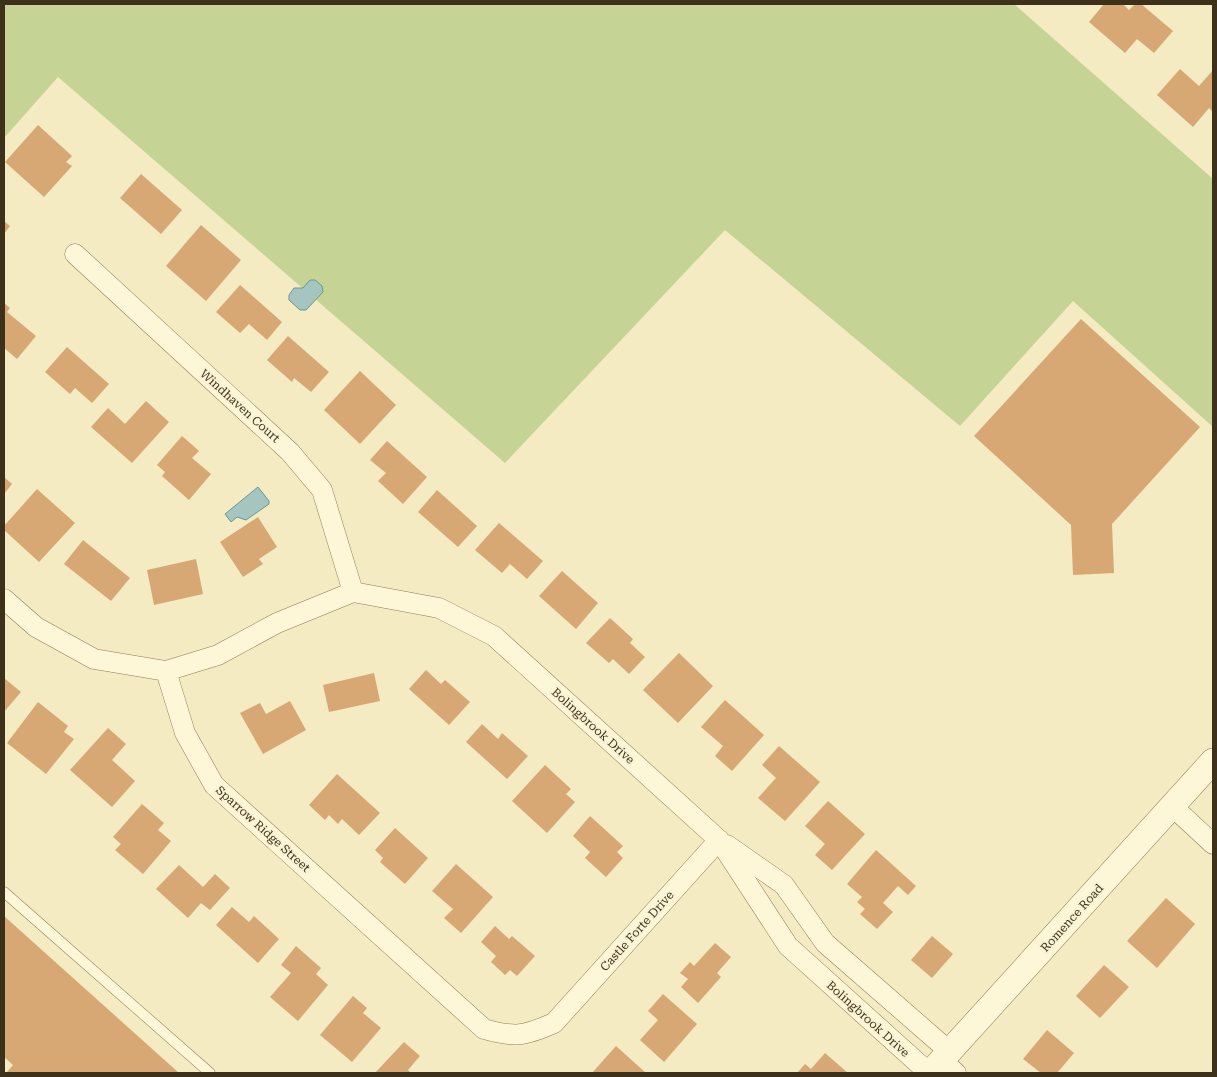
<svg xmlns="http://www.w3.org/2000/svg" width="1217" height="1077" viewBox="0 0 1217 1077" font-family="'Roboto Serif',serif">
	<rect width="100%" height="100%" fill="#f4ebc2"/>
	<polygon fill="#c5d494" points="4,4 1014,4 1213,179 1213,427 1073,301 960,426 725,230 505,463 58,77 4,138"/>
	<g fill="#a5c6c0" stroke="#6a9690">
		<polygon points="310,280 315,280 322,286 323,292 306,310 300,310 289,300 289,295 294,288 303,288"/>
		<polygon points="258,487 269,501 269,504 246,520 237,517 231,522 225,514"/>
	</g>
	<g fill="#d7a873">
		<polygon points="1104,4 1123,4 1129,10 1135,4 1141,4 1173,31 1154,53 1137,39 1125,53 1089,22"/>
		<polygon points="1180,69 1199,86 1213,70 1213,112 1209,108 1193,127 1157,95"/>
		<polygon points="38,125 72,156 66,162 72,166 44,197 5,162"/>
		<polygon points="141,174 182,210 161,234 120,198"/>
		<polygon points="4,221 10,226 4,234"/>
		<polygon points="201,225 241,260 206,301 166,266"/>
		<polygon points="240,285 282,322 267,340 249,324 240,333 216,312"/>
		<polygon points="4,303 10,308 7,312 36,336 17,359 4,348"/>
		<polygon points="1081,319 1200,427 1112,524 1114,573 1073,575 1071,525 974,436"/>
		<polygon points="288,336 329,372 311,392 294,378 292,382 267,360"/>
		<polygon points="67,347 109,384 92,403 75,388 70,394 45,372"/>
		<polygon points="360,371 396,405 360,444 324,410"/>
		<polygon points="146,401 169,422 132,463 91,427 108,408 125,424"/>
		<polygon points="182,436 199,451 192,458 211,474 189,500 162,476 165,472 157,465"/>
		<polygon points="387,441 427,477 403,504 378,481 386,473 370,460"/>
		<polygon points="4,477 12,484 4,494"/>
		<polygon points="37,489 75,523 39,562 4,530 4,526"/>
		<polygon points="437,490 477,526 458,547 418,512"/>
		<polygon points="258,517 277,547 259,559 263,564 243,577 220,542"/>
		<polygon points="499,523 543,561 527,579 510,564 502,573 475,550"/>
		<polygon points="83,540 130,578 111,601 64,564"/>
		<polygon points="196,559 203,594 154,605 147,570"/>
		<polygon points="562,571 598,603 576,629 539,596"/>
		<polygon points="610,618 633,639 630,643 645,657 629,674 613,659 609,663 586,643"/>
		<polygon points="679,653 713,686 678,723 643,690"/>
		<polygon points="426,670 441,684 445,680 470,702 449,725 409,689"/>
		<polygon points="374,673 380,701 329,712 323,685"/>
		<polygon points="4,678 21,692 4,712"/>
		<polygon points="725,700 764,735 732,771 715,756 723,746 701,727"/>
		<polygon points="290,701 306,730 263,754 240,713 260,703 266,714"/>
		<polygon points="38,702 68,726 64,732 74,739 46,774 7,743"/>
		<polygon points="482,724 498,739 502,733 528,756 507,779 466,742"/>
		<polygon points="108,728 126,744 112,760 135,781 112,807 70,770"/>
		<polygon points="779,746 820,782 785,821 758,798 776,778 762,765"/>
		<polygon points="545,765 571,789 566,794 575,802 547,833 512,801"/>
		<polygon points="337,774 380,813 359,835 342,819 338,824 329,815 325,820 309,805"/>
		<polygon points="828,801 865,834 832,870 815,855 825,844 805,826"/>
		<polygon points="142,804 164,823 158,830 171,841 143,874 115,850 121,844 113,837"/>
		<polygon points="590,816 623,846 617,852 623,858 606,877 585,858 590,852 573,836"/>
		<polygon points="395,828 428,858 405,884 380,862 383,858 375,850"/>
		<polygon points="876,850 916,886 908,895 898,886 883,903 893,912 877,929 860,914 865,909 857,902 862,897 847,884"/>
		<polygon points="456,864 493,897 461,933 444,918 453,909 432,891"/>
		<polygon points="179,865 203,887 215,874 230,888 210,910 201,903 188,918 156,889"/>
		<polygon points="1166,898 1195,924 1157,968 1127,941"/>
		<polygon points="232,907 249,922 254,916 279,939 258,963 216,925"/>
		<polygon points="4,916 179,1073 8,1073 7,1072 13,1065 4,1057"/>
		<polygon points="495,926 509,939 512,936 535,956 517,976 510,970 505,975 491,962 496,956 481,942"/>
		<polygon points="932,936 953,954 932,978 911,960"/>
		<polygon points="715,943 731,957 717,973 721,977 698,1003 681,987 688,979 680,973 690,962 694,966"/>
		<polygon points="296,946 321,968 316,974 328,985 298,1021 270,997 291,973 281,965"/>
		<polygon points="1104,965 1129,987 1100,1018 1076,996"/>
		<polygon points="663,994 697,1024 664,1062 640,1040 658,1020 648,1011"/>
		<polygon points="353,996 367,1008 363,1013 381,1028 352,1062 320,1035"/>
		<polygon points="1047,1030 1074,1053 1057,1073 1041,1073 1023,1059"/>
		<polygon points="404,1042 420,1056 408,1070 411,1073 375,1073"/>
		<polygon points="616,1046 646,1073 592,1073"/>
		<polygon points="825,1053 848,1073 797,1073 805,1064 811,1069"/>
	</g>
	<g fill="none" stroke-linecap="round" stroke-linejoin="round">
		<defs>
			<polyline id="service" points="4,892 210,1073"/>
			<g id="minor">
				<polyline points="75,254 290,452 322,490 353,592"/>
				<polyline points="4,599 36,627 94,659 166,671 218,655 277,623 353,592 439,608 494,636 719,840 788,946 929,1073"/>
				<path d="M166 671 185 733 214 785 484 1029C515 1038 524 1036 554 1023L719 840"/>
				<polyline points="1172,806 1213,844"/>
				<polyline points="727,845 784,885 825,943 950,1052"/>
				<polyline points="942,1061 956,1073"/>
			</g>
			<polyline id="tertiary" points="930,1073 1213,761"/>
		</defs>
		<use href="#service" stroke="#907c56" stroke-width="11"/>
		<use href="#minor" stroke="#907c56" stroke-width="21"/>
		<use href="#tertiary" stroke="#907c56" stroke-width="26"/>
		<use href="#service" stroke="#fdf6d7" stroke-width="10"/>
		<use href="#minor" stroke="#fdf6d7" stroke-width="20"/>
		<use href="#tertiary" stroke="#fdf6d7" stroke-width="25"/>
	</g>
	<g text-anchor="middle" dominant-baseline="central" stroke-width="4" stroke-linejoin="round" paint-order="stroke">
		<g font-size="12" fill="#3e311c" stroke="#faf3d3">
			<text transform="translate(240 406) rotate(42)">Windhaven Court</text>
			<text transform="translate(593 726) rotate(42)">Bolingbrook Drive</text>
			<text transform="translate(263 829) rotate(42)">Sparrow Ridge Street</text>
			<text transform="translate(1072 918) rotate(-48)">Romence Road</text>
			<text transform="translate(637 931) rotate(-48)">Castle Forte Drive</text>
			<text transform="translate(868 1019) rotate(42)">Bolingbrook Drive</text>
		</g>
	</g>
	<rect width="1217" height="1077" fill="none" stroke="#3e311c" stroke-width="10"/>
</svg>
